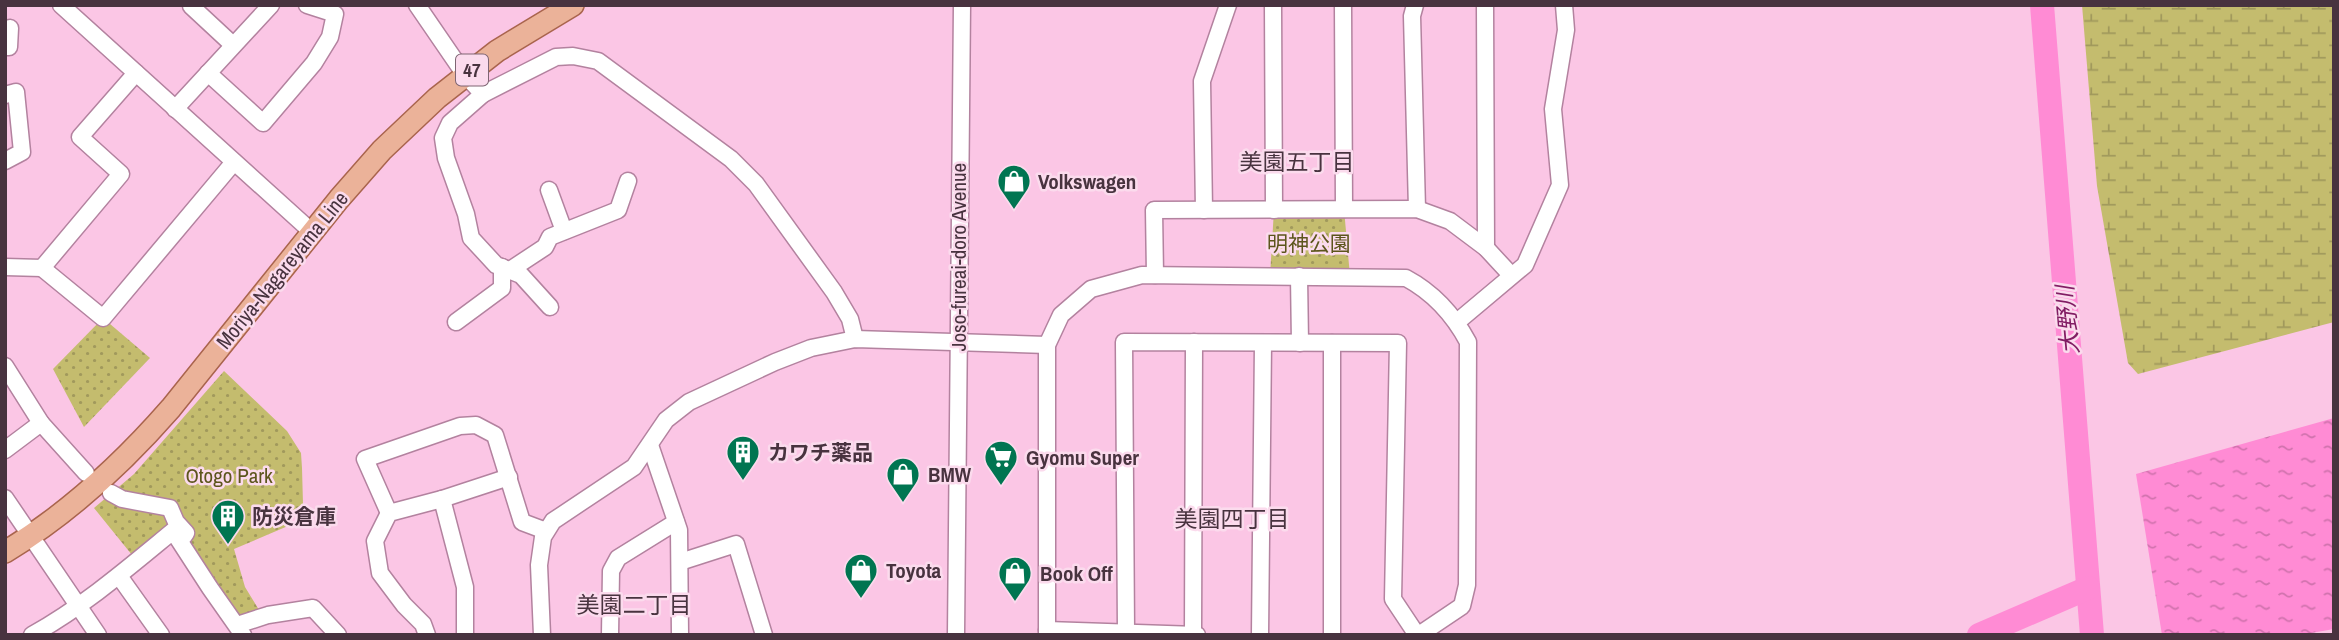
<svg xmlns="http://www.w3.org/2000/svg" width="2339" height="640" viewBox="0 0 2339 640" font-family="'Archivo Narrow','Noto Sans JP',sans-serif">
	<defs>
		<pattern id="wetland-marsh" width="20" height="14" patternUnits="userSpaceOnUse" patternTransform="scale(1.75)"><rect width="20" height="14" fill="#c4bc6e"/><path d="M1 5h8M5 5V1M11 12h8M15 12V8" fill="none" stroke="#a1995c"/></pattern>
		<pattern id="park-dots" width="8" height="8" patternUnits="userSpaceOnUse" patternTransform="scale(1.75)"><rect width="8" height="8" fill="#c4bc6e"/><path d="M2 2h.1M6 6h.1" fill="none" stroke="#a1995c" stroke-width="1.8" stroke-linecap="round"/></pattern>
		<pattern id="water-ripples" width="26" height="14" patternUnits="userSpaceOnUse" patternTransform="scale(1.75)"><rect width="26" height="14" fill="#ff8bd4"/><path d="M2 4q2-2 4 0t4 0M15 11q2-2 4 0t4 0" fill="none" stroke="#d072ad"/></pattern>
	</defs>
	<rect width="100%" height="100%" fill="#fbc6e5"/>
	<polygon fill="url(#wetland-marsh)" points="2082,5 2334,5 2334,322 2138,374 2128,363 2097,186"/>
	<g fill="url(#park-dots)">
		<polygon points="1344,209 1350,276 1270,276 1274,210"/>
		<polygon points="103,318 150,358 84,427 53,369"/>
		<polygon points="224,371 287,431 301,453 302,468 303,504 288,526 234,549 245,587 259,610 240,618 172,522 132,555 94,508 134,474"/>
	</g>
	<polygon fill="url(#water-ripples)" points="2334,418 2334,629 2300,635 2162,635 2136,474"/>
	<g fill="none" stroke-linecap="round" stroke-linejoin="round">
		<g stroke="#ff8bd4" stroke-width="24">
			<polyline points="2042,5 2092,635"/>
			<polyline points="1979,635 2088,588"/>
		</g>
		<defs>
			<g id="minor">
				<polyline points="61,5 312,232"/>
				<polyline points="417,5 465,75 483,94 556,57 573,56 598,61 731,159 756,184 834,292 850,319 855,339"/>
				<polyline points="1273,5 1274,210"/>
				<polyline points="1343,5 1344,209"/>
				<polyline points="1415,5 1412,16 1417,209"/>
				<polyline points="1485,5 1486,248"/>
				<polyline points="191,6 233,45"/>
				<polyline points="5,47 9,47 10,28"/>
				<polyline points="208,73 263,123 314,63 330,37 335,14 307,5"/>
				<polyline points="483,94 450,123 443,138 446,158 466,214 471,238 496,265 521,275 550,307"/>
				<polyline points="5,95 16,92 22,152 5,161"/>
				<polyline points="175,109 271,5"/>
				<polyline points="549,190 564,231"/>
				<polyline points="1204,210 1202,81 1228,5"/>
				<polyline points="5,267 42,268 121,174 80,137 136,73"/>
				<polyline points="42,268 103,318 234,162"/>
				<polyline points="510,270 545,247 550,237 618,210 628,181"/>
				<polyline points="1155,275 1154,210 1417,209 1450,221 1486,248 1511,275"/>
				<polyline points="1299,276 1300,343"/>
				<polyline points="456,322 502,288 502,267"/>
				<polyline points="1457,322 1525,265 1560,185 1553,109 1566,30 1564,5"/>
				<polyline points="5,366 41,423 5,450"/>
				<polyline points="41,423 86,473"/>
				<polyline points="650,445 679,530 680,635"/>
				<polyline points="111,493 122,499 170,508 176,522 186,533 184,536"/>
				<polyline points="5,498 98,635"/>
				<polyline points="442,499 465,587 465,635"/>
				<polyline points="389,513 365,459 460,426 476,425 495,435 522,522 546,531"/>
				<polyline points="680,562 736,544 764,635"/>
				<polyline points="119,576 161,635"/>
				<polyline points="237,625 268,615 313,608 338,635"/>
				<polyline points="1047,630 1197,635"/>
				<polyline points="1126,631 1124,342 1398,343 1393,599 1417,635"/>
				<polyline points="1193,634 1194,342"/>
				<path d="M32 635C84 606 128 568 173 531L210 588 243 635"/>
				<polyline points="427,635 423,624 404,605 380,573 375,541 389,513 442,499 509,477"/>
				<polyline points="542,635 539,565 543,537 553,521 634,467 666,420 689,402 775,362 811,348 855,339 1047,345"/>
				<polyline points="610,635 611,571 618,558 676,522"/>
				<polyline points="956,635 962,5"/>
				<path d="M1047 635V345L1061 315 1091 289 1142 275 1406 278C1434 293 1453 314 1468 342L1467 585 1462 606 1419 635"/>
				<polyline points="1260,635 1263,343"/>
				<polyline points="1332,635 1332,343"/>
			</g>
			<path id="major" d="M5 552C68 514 123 463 171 408L339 199 382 150 437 98 497 51 573 5"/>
		</defs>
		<use href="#minor" stroke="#b3829f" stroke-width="19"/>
		<use href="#major" stroke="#a9644d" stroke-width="24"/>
		<use href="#minor" stroke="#fff" stroke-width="16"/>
		<use href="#major" stroke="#ebb299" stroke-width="21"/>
	</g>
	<defs>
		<symbol id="shop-pin" viewBox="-11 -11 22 30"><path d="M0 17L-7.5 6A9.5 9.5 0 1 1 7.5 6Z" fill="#007551" stroke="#fbdbed"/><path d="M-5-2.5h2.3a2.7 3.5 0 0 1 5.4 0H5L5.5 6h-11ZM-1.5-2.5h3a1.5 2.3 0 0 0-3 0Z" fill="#fff"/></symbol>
		<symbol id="building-pin" viewBox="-11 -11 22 30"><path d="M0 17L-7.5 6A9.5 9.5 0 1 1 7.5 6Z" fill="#007551" stroke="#fbdbed"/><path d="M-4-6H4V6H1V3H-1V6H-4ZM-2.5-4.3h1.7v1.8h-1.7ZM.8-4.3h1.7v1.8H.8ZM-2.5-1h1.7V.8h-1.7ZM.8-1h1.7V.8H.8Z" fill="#fff"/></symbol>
		<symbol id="supermarket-pin" viewBox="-11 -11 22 30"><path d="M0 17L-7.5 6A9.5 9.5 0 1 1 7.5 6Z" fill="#007551" stroke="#fbdbed"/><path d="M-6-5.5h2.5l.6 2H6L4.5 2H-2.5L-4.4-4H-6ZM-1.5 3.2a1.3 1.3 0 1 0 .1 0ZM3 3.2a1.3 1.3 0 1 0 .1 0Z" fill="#fff"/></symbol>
	</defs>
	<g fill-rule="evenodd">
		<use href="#shop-pin" x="995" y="162" width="38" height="52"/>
		<use href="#building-pin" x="724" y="433" width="38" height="52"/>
		<use href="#supermarket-pin" x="982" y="438" width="38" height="52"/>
		<use href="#shop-pin" x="884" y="455" width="38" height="52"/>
		<use href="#building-pin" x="209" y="497" width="38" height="52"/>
		<use href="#shop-pin" x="842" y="551" width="38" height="52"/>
		<use href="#shop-pin" x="996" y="554" width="38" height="52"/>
	</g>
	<g text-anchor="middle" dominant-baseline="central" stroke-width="5" stroke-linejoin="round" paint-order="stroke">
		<rect fill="#fbdbed" stroke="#7e6573" stroke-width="2" x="456" y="54.5" width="32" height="31" rx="5"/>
		<g font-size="19" font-weight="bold" fill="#48333f">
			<text x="472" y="70">47</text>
		</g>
		<g font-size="21" font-weight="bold" fill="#48333f" stroke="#fbdbed" text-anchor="start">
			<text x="1038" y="181">Volkswagen</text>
			<text x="768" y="452">カワチ薬品</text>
			<text x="1026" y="457">Gyomu Super</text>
			<text x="928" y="474">BMW</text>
			<text x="252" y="516">防災倉庫</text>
			<text x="886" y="570">Toyota</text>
			<text x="1040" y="573">Book Off</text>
		</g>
		<g font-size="21" fill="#5c551c" stroke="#fbdbed">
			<text x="1309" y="243">明神公園</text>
			<text x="229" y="475">Otogo Park</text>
		</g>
		<g font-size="21" fill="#48333f" stroke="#fbdbed">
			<text transform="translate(958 257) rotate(-90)">Joso-fureai-doro Avenue</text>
			<text transform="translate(282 270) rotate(-51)">Moriya-Nagareyama Line</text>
		</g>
		<g font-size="23" fill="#48333f" stroke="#fbdbed">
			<text x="1297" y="161">美園五丁目</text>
			<text x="1232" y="518">美園四丁目</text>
			<text x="634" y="604">美園二丁目</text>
		</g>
		<g font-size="23" font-style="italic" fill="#821d64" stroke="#fbdbed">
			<text transform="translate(2067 320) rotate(-95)">大野川</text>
		</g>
	</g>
	<rect width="2339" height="640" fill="none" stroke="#48333f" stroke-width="14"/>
</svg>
